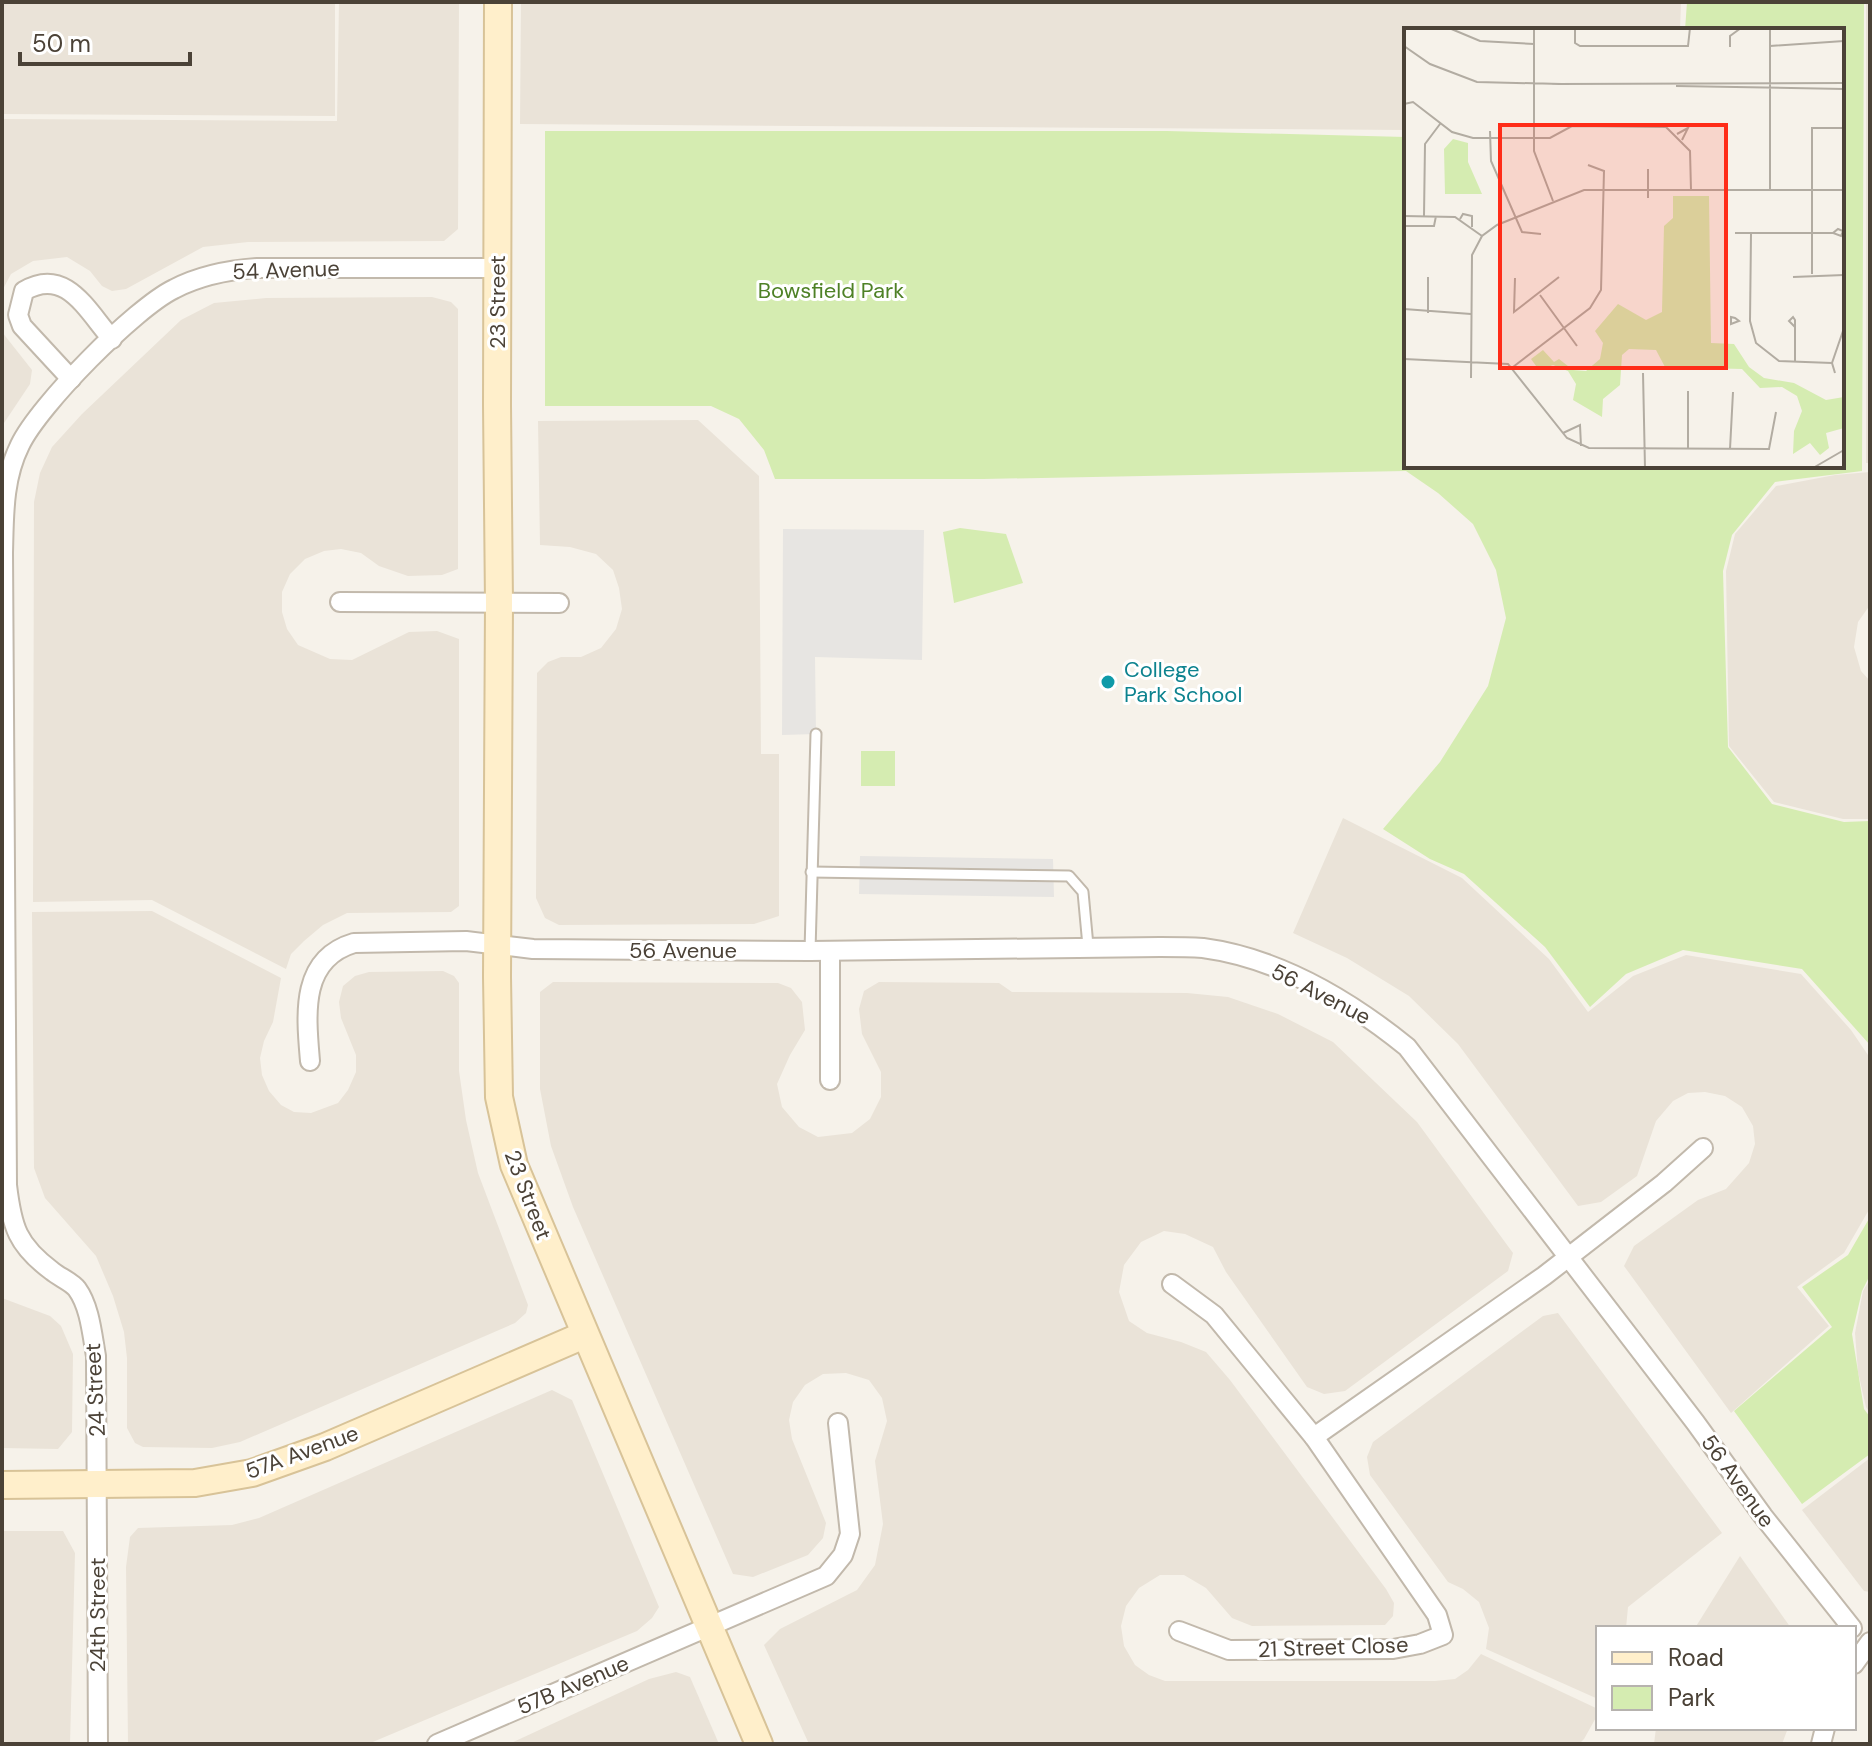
<svg xmlns="http://www.w3.org/2000/svg" width="1872" height="1746" viewBox="0 0 1872 1746" font-family="'DM Sans',sans-serif">
	<rect width="100%" height="100%" fill="#f6f2ea"/>
	<g fill="#eae3d8">
		<polygon points="2,2 335,2 335,116 2,114"/>
		<polygon points="339,2 459,2 458,229 444,241 248,242 203,247 126,289 112,291 102,286 90,271 67,257 33,261 11,274 2,291 2,119 337,121"/>
		<polygon points="521,2 1681,2 1680,30 1406,30 1406,130 520,124"/>
		<rect x="1866" y="2" width="4" height="461"/>
		<polygon points="432,297 451,302 458,309 458,569 442,575 408,576 379,566 361,553 341,549 324,551 305,559 290,574 282,592 282,612 287,629 298,645 330,659 352,660 409,632 437,631 459,639 459,906 451,912 347,913 323,925 304,941 291,954 286,969 152,900 33,902 34,502 40,473 52,447 82,414 181,320 214,303 266,298"/>
		<polygon points="2,332 32,370 30,384 2,426"/>
		<polygon points="698,420 759,476 761,754 779,754 779,916 754,924 559,925 545,918 536,898 537,673 548,662 561,657 581,657 601,648 616,629 622,609 619,588 613,570 596,554 570,547 540,545 538,421"/>
		<polygon points="1870,472 1870,605 1858,622 1854,647 1861,671 1870,681 1870,819 1843,819 1774,802 1729,746 1726,571 1735,534 1776,486 1835,475"/>
		<polygon points="1343,818 1462,878 1549,959 1588,1012 1633,976 1686,955 1801,974 1851,1030 1870,1058 1870,1208 1844,1253 1797,1287 1829,1326 1731,1413 1624,1266 1634,1246 1698,1200 1726,1189 1749,1163 1755,1144 1753,1126 1742,1107 1725,1096 1705,1092 1688,1093 1673,1101 1656,1121 1637,1176 1601,1202 1578,1206 1458,1044 1409,996 1347,958 1293,933"/>
		<polygon points="152,911 281,978 273,1022 264,1041 260,1058 262,1075 269,1091 281,1105 294,1112 311,1113 338,1103 348,1090 356,1072 356,1055 341,1018 339,1002 343,986 355,976 369,972 443,971 454,976 459,983 459,1071 466,1120 478,1173 528,1305 526,1313 515,1323 240,1442 212,1448 143,1447 135,1443 127,1428 127,1358 124,1332 113,1296 96,1256 45,1198 34,1168 32,912"/>
		<polygon points="553,982 778,983 791,988 802,1002 805,1030 790,1055 777,1084 782,1107 799,1127 818,1137 852,1133 870,1119 881,1097 881,1072 862,1034 859,1009 864,991 879,982 999,983 1012,992 1187,993 1228,997 1278,1014 1333,1042 1417,1122 1513,1253 1508,1271 1345,1391 1324,1394 1307,1387 1226,1272 1213,1247 1185,1234 1164,1231 1141,1242 1124,1265 1119,1292 1129,1321 1147,1333 1181,1342 1206,1352 1230,1380 1386,1589 1394,1603 1393,1616 1385,1625 1252,1626 1232,1618 1206,1588 1184,1575 1160,1575 1139,1588 1126,1606 1121,1626 1124,1646 1135,1665 1149,1675 1165,1681 1435,1681 1455,1679 1468,1670 1481,1654 1598,1709 1598,1714 1584,1739 1579,1744 809,1744 764,1645 780,1629 857,1590 875,1565 883,1524 875,1461 887,1421 882,1398 869,1380 846,1373 823,1374 805,1385 793,1402 789,1420 792,1439 826,1523 823,1538 808,1555 753,1577 733,1574 573,1207 551,1146 540,1089 540,992"/>
		<polygon points="1870,1279 1870,1413 1866,1407 1858,1372 1855,1333 1863,1291"/>
		<polygon points="2,1298 50,1316 61,1326 73,1354 72,1432 58,1449 2,1448"/>
		<polygon points="1558,1313 1722,1533 1628,1607 1626,1628 1598,1628 1598,1699 1486,1649 1489,1628 1479,1602 1463,1589 1448,1582 1370,1475 1367,1457 1373,1442 1543,1316"/>
		<polygon points="552,1390 572,1400 659,1607 652,1618 637,1631 368,1744 128,1744 126,1567 130,1537 138,1528 232,1525 259,1518"/>
		<polygon points="1870,1458 1870,1592 1864,1591 1802,1510"/>
		<polygon points="2,1531 63,1531 75,1553 70,1744 2,1744"/>
		<polygon points="1740,1556 1791,1628 1695,1628"/>
		<polygon points="676,1672 690,1677 719,1744 509,1744 649,1679"/>
		<polygon points="1656,1728 1788,1728 1782,1744 1654,1744"/>
	</g>
	<g fill="#d5ecb1">
		<polygon points="1687,2 1864,2 1862,471 1775,482 1732,535 1723,571 1728,747 1772,804 1844,822 1870,821 1870,1045 1802,969 1683,950 1626,974 1590,1007 1545,947 1464,874 1430,859 1383,829 1440,762 1488,686 1506,618 1496,570 1473,524 1438,493 1406,471 983,479 775,479 764,450 739,419 711,406 545,406 545,131 1167,131 1406,137 1406,466 1842,466 1842,30 1685,30"/>
		<polygon points="960,528 1006,534 1023,583 954,603 943,532"/>
		<rect x="861" y="751" width="34" height="35"/>
		<polygon points="1870,1217 1870,1275 1862,1291 1852,1334 1864,1409 1870,1417 1870,1454 1802,1504 1734,1411 1832,1327 1802,1287 1848,1255"/>
	</g>
	<g fill="#e7e5e2">
		<polygon points="783,529 924,530 922,660 815,657 816,734 782,735"/>
		<polygon points="860,856 1053,859 1054,897 859,894"/>
	</g>
	<g fill="none" stroke-linecap="round" stroke-linejoin="round">
		<defs>
			<g id="lane">
				<polyline points="811,872 1069,876 1083,892 1088,946"/>
				<polyline points="810,951 816,734"/>
			</g>
			<g id="street">
				<path d="M71 379 22 326 18 315 24 291C66 266 87 311 112 339"/>
				<polyline points="340,602 559,603"/>
				<path d="M310 1061C306 1014 300 959 354 943L466 941 533 949 810 951 1160 947C1174 947 1189 947 1203 948 1278 958 1349 1000 1407 1047L1695 1422 1763 1516 1852 1628"/>
				<polyline points="830,1080 830,951"/>
				<polyline points="1172,1284 1214,1315 1314,1437 1437,1615 1443,1635 1420,1644 1393,1649 1229,1650 1179,1631"/>
				<polyline points="1314,1437 1544,1276 1664,1183 1703,1148"/>
				<polyline points="1854,1664 1870,1642"/>
				<path d="M98 1744 96 1356C92 1334 90 1307 77 1289 72 1282 59 1277 52 1271 17 1245 12 1227 7 1185L3 553C4 516 3 479 20 445 39 405 135 308 174 289 201 275 228 270 257 268H497"/>
				<polyline points="437,1744 826,1576 843,1555 850,1534 838,1423"/>
				<polyline points="1821,1744 1825,1728"/>
			</g>
			<g id="secondary">
				<polyline points="498,2 497,405 499,603 497,977 499,1097 514,1165 759,1744"/>
				<polyline points="2,1485 195,1483 252,1473 325,1447 584,1335"/>
			</g>
		</defs>
		<use href="#lane" stroke="#c2b9ac" stroke-width="13"/>
		<use href="#street" stroke="#c2b9ac" stroke-width="22"/>
		<use href="#secondary" stroke="#d8c398" stroke-width="30"/>
		<use href="#lane" stroke="#fff" stroke-width="9"/>
		<use href="#street" stroke="#fff" stroke-width="18"/>
		<use href="#secondary" stroke="#ffefcb" stroke-width="26"/>
	</g>
	<circle fill="#0f9aa8" stroke="#fff" stroke-width="3" cx="1108" cy="682" r="8"/>
	<g text-anchor="middle" dominant-baseline="central" stroke-width="6" stroke-linejoin="round" paint-order="stroke">
		<g font-size="22" fill="#4b4237" stroke="#fff">
			<text transform="translate(286 270) rotate(-2)">54 Avenue</text>
			<text transform="translate(497 302) rotate(-90)">23 Street</text>
			<text x="683" y="950">56 Avenue</text>
			<text transform="translate(1321 994) rotate(27)">56 Avenue</text>
			<text transform="translate(528 1195) rotate(69)">23 Street</text>
			<text transform="translate(95 1390) rotate(-93)">24 Street</text>
			<text transform="translate(302 1452) rotate(-20)">57A Avenue</text>
			<text transform="translate(1738 1481) rotate(54)">56 Avenue</text>
			<text transform="translate(97 1615) rotate(-90)">24th Street</text>
			<text transform="translate(1333 1647) rotate(-2)">21 Street Close</text>
			<text transform="translate(573 1685) rotate(-23)">57B Avenue</text>
		</g>
		<g font-size="22" fill="#4e8126" stroke="#fff">
			<text x="831" y="290">Bowsfield Park</text>
		</g>
		<g font-size="22" fill="#0d838f" stroke="#fff" text-anchor="start">
			<text x="1124" y="669">College<tspan x="1124" dy="25">Park School</tspan></text>
		</g>
	</g>
	<g transform="translate(1404 28)">
		<rect width="440" height="440" fill="#f6f2ea"/>
		<path d="M49 111 64 115V134L78 166H41L40 121ZM269 168H305L307 315 330 316 345 339 360 350 390 355 422 372 440 369V400L422 405 425 420 416 427 406 415 389 426 390 403 398 383 393 368 378 359 356 360 338 341 261 339 252 322 225 321 218 327 216 357 199 371 198 389 169 372 172 356 164 343 149 337 135 342 127 331 139 322 150 334 155 331 169 342 182 343 196 331 199 315 191 303 214 276 242 292 258 284 260 198 269 190Z" fill="#d5ecb1"/>
		<path fill="none" stroke="#b2aca2" stroke-width="2" d="M45 0 76 13 130 16M130 0V123L149 173M171 0V15L176 18H284L286 0M366 0V162M0 18 26 36 73 54 157 56M366 18 440 13M326 19V8L337 0M153 56 440 55M272 58 440 61M0 76 9 74 48 104 69 110H146L168 98 262 99 286 123 287 162M86 103 87 133 118 204 137 206M273 106 284 100 278 112M244 170V141M0 188 51 189 78 208M20 188 21 116 36 96M56 191 59 186 68 188V199M0 198H30L32 188M434 201 439 203 437 208 429 205ZM331 205H429M347 206 346 293 352 315 375 333 428 335M408 246V100H440M24 249V285M389 249 440 247M111 250 110 284 155 249M136 267 173 318M0 281 67 286M327 289 331 290 335 293 327 296ZM389 289 391 292V299L385 293ZM391 299V334M0 331 104 336 163 410 185 420 365 421 372 384M109 339 186 280 197 262 200 143 184 137M239 345 241 440M431 345 428 335 440 300M67 350 68 227 78 208 93 197 180 162H440M284 363V420M159 405 176 397 177 418M326 421 329 364M409 440 440 422"/>
		<path fill="#ff2c18" fill-opacity="0.15" stroke="#ff2c18" stroke-width="4" d="M96 97H322V340H96Z"/>
		<rect width="440" height="440" fill="none" stroke="#4b4237" stroke-width="4"/>
	</g>
	<rect width="1872" height="1746" fill="none" stroke="#4b4237" stroke-width="8"/>
	<rect x="1596" y="1626" width="260" height="104" fill="#ffffff" stroke="#b7b3af" stroke-width="2"/>
	<rect x="1612" y="1652" width="40" height="12" fill="#ffefcb" stroke="#b7b3af" stroke-width="2"/>
	<text x="1668" y="1666" font-size="24" fill="#4b4237">Road</text>
	<rect x="1612" y="1686" width="40" height="24" fill="#d5ecb1" stroke="#b7b3af" stroke-width="2"/>
	<text x="1668" y="1706" font-size="24" fill="#4b4237">Park</text>
	<path d="M20 52v12h170v-12" fill="none" stroke="#4b4237" stroke-width="4"/>
	<text x="32" y="52" font-size="24" fill="#4b4237" stroke="#ffffff" stroke-width="6" paint-order="stroke">50 m</text>
</svg>
